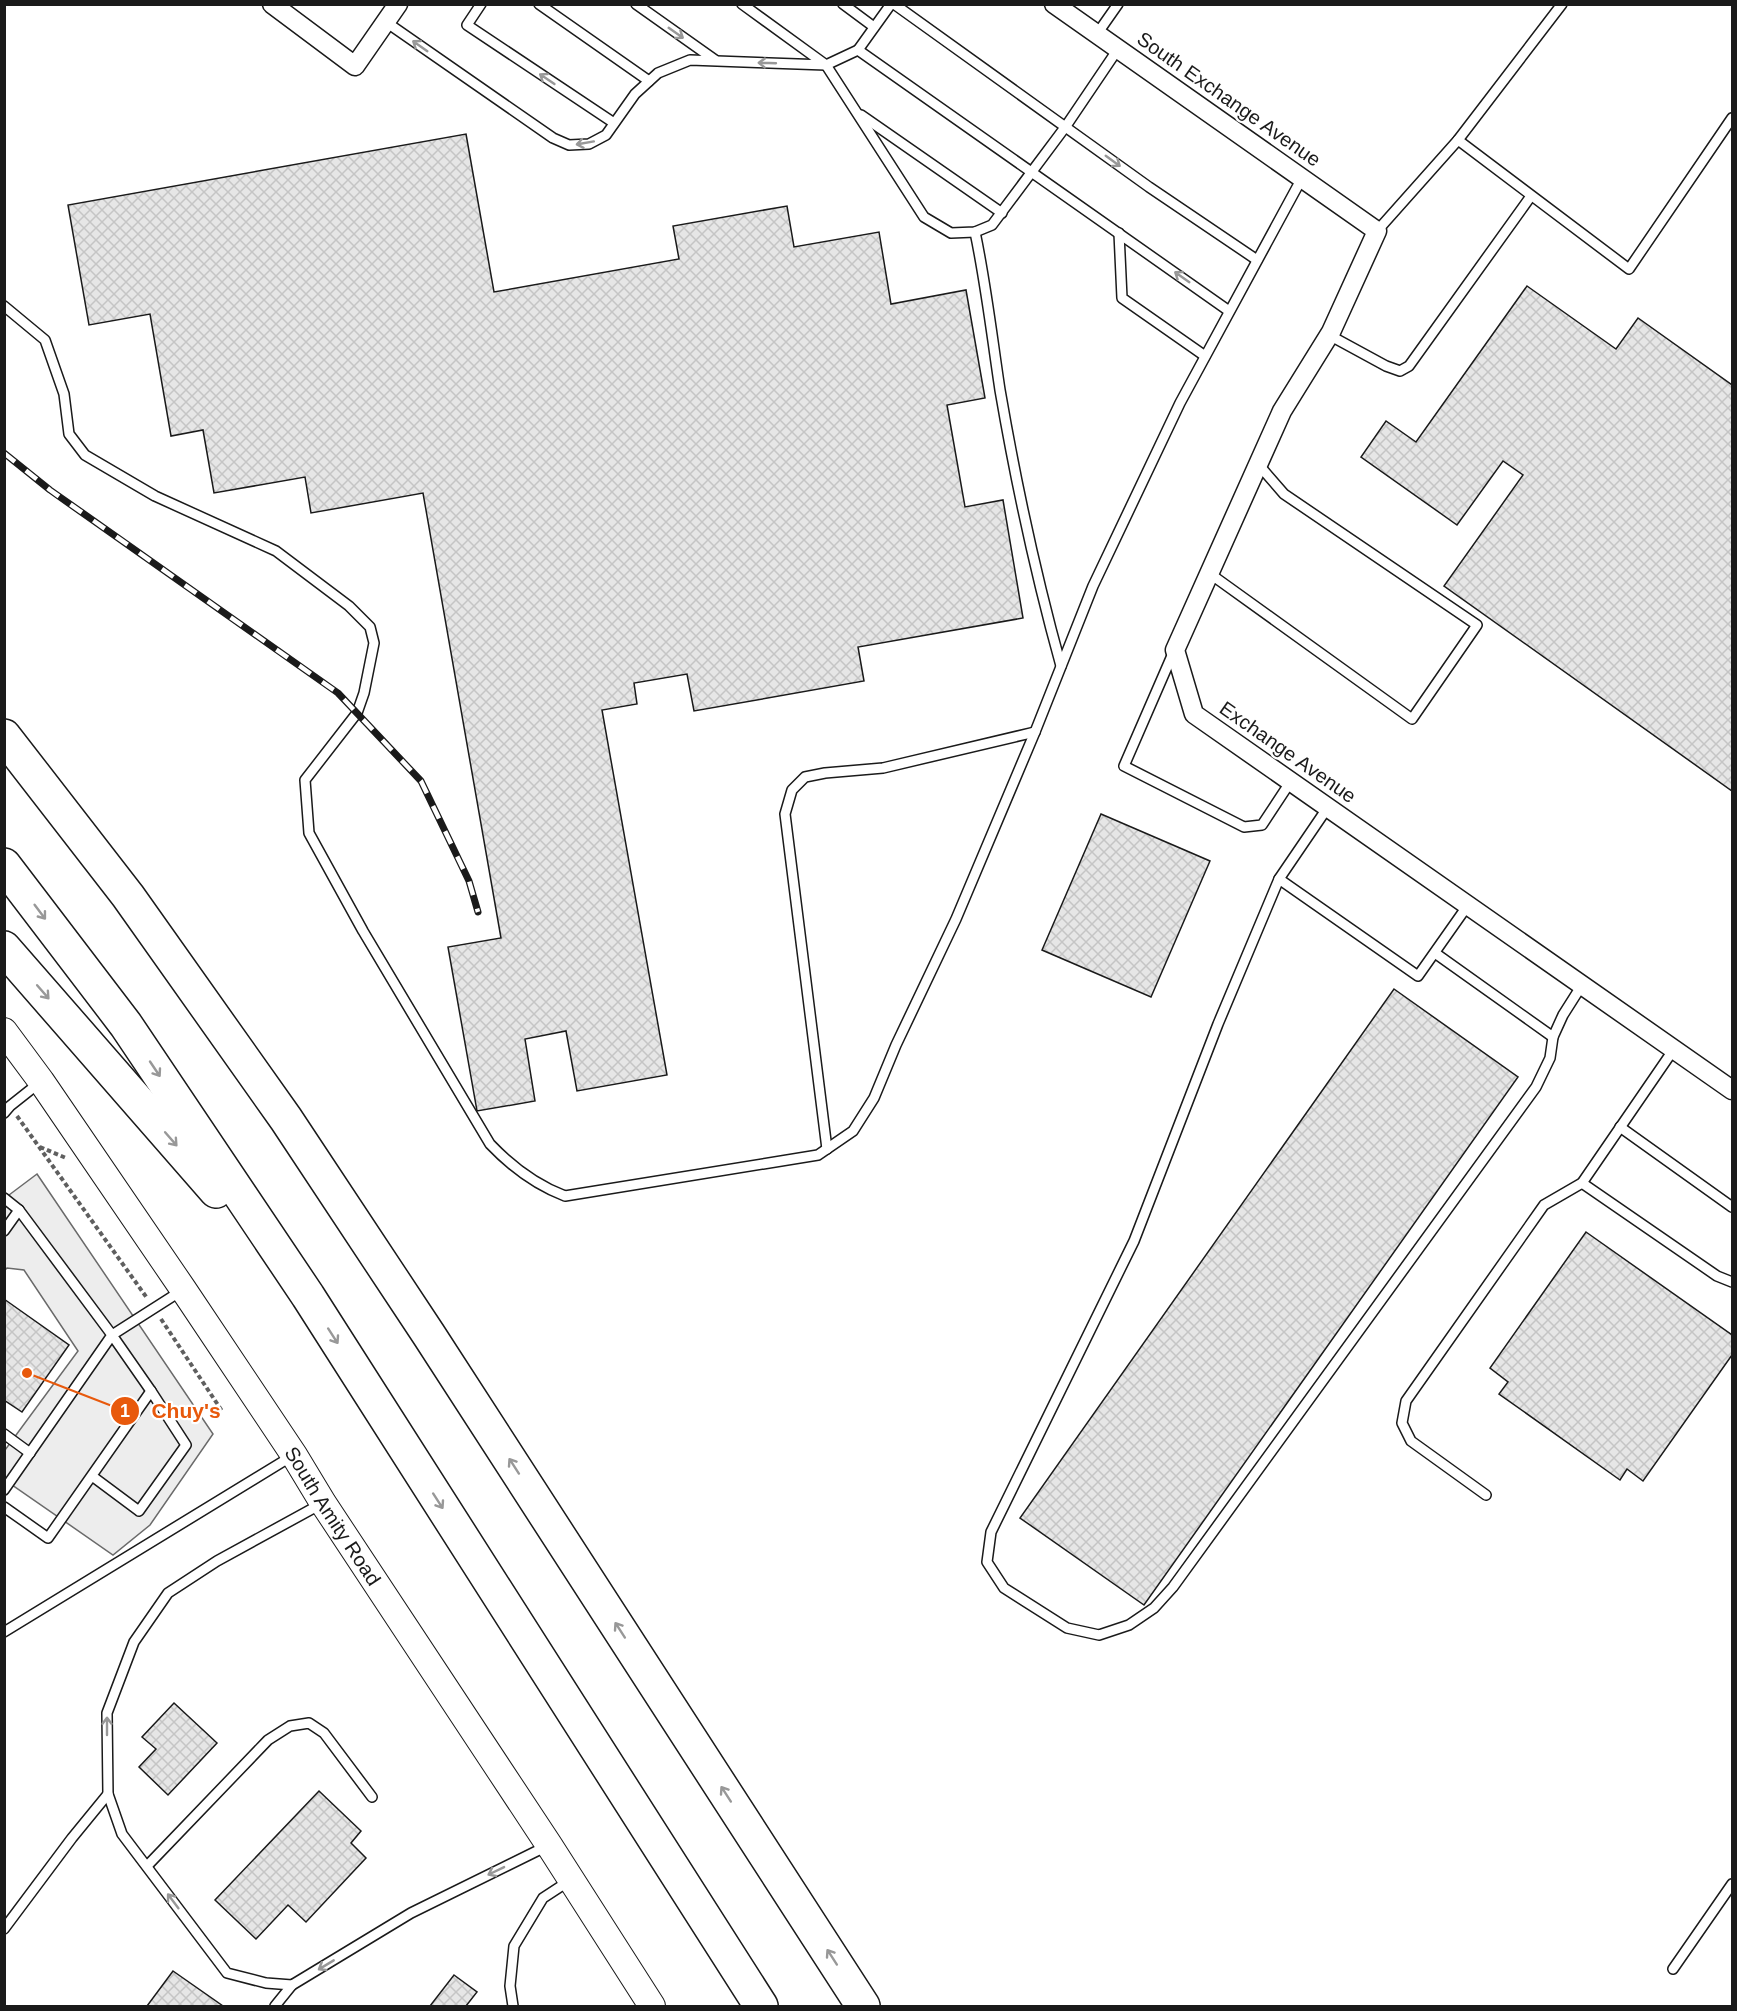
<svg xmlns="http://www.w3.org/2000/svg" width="1737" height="2011" viewBox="0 0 1737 2011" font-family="Helvetica,sans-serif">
	<defs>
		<pattern id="building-cross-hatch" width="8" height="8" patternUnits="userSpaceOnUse" patternTransform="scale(1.5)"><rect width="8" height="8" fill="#e6e6e6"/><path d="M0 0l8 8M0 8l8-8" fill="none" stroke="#c5c5c5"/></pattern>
	</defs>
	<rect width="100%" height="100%" fill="#fff"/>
	<polygon fill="#ededed" stroke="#6a6a6a" stroke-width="1.5" points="37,1174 213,1434 150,1525 113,1555 5,1480 5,1450 78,1351 24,1270 7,1268 5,1270 5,1198"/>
	<g fill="url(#building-cross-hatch)" stroke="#1a1a1a" stroke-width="1.5">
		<polygon points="466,134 494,292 679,259 673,226 787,206 794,247 879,232 891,304 966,290 985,398 947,405 965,507 1003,500 1023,618 858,647 864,681 694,711 687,674 634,683 637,704 602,710 667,1075 577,1091 566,1031 525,1039 535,1101 477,1111 448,947 501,938 423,493 311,513 305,477 214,493 203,430 171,436 150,314 89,325 68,205"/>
		<polygon points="1527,286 1616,349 1638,318 1732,385 1732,791 1444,586 1523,475 1503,461 1457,525 1361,457 1386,421 1416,442"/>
		<polygon points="1101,814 1210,861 1151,997 1042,950"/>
		<polygon points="1394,989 1518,1077 1144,1605 1020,1518"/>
		<polygon points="1586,1232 1732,1335 1732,1355 1643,1481 1627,1469 1620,1480 1499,1394 1508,1382 1490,1368"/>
		<polygon points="4,1299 69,1345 22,1412 4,1400"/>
		<polygon points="174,1703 217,1743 168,1795 139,1767 156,1749 142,1737"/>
		<polygon points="319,1791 361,1831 351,1843 366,1858 306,1922 288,1905 256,1939 215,1900"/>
		<polygon points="173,1971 223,2006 147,2006"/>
		<polygon points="454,1975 477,1992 466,2006 430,2006"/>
	</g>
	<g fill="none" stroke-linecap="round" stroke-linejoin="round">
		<defs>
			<g id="service">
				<polyline points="481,4 467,25 614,123"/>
				<polyline points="539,4 649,81"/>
				<polyline points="636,4 715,60"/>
				<polyline points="742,4 826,65 924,217 951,233 975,232 992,225 1066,126 1118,49"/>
				<polyline points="843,4 874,27"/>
				<polyline points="894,4 1149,187 1257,260"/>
				<polyline points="386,22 553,138 569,145 589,144 606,135 635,94 658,73 690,60 826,65 858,50 891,4"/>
				<polyline points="1097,34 1118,4"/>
				<polyline points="858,50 1229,311"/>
				<polyline points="861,115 1002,213"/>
				<polyline points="1458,140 1562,4"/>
				<polyline points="1377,231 1458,140 1629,269 1732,118"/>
				<path d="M975 232C986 284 992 337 1000 390 1016 483 1036 576 1061 666"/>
				<polyline points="1119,233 1122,298 1205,356"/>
				<path d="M4 306 45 340 64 394 69 434 85 455 155 496 276 551 349 606 370 627 374 643 364 693 357 713 305 780 309 833 363 931 490 1144C511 1166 536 1185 565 1196L818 1155 853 1131 874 1098 896 1045 956 919 1035 732 1093 586 1180 403 1302 178"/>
				<polyline points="1329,335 1386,366 1400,371 1409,366 1531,196"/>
				<polyline points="1209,573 1412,719 1477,625 1284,494 1258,464"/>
				<polyline points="1174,651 1124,766 1244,827 1262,825 1291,781"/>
				<polyline points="1328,807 1279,879 1218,1024 1134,1241 991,1532 987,1562 1004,1588 1067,1628 1099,1635 1129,1625 1154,1608 1173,1587 1536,1087 1550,1058 1553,1037 1563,1015 1582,985"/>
				<polyline points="1279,879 1418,976 1468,905"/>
				<polyline points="1435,953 1553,1037"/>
				<polyline points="4,1113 10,1106 39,1083"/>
				<polyline points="1620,1127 1732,1207"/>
				<polyline points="827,1149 785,814 792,790 805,777 825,773 883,768 1035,732"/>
				<polyline points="1582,1183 1717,1276 1732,1282"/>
				<polyline points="4,1198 19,1210 112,1335 4,1490"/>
				<polyline points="4,1231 19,1210"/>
				<polyline points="151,1391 112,1335 181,1291"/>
				<polyline points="4,1434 30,1453"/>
				<polyline points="1486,1495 1411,1441 1402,1423 1406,1401 1544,1205 1582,1183 1674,1049"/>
				<polyline points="321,1504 217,1561 168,1593 134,1642 107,1713 108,1794 122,1834 227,1973 266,1983 292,1985 411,1913 547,1846"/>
				<polyline points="4,1507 48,1538 151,1391 186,1445 139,1511 92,1476"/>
				<polyline points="4,1632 292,1456"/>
				<polyline points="147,1866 268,1740 290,1726 309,1723 324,1733 372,1797"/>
				<polyline points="4,1929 72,1838 108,1794"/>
				<polyline points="1673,1969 1732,1884"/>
				<polyline points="275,2006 292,1985"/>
				<polyline points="513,2006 510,1986 514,1946 543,1898 569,1881"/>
			</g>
			<g id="minor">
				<polyline points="272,4 355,66 398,4"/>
				<polyline points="1054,4 1377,231 1331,332 1282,411 1175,650 1194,714 1732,1090"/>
			</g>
			<g id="secondary">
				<path id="s1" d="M4 1031 41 1081 183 1289 294 1455 323 1503 549 1845 652 2006"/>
			</g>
			<g id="motorway">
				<polyline points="4,736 128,896 286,1119 429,1335 863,2006"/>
				<polyline points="4,865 126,1025 308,1296 761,2006"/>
				<polyline points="4,948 216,1191"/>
			</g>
		</defs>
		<use href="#service" stroke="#1a1a1a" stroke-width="12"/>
		<use href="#minor" stroke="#1a1a1a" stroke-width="21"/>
		<use href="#secondary" stroke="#1a1a1a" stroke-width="28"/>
		<use href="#motorway" stroke="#1a1a1a" stroke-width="36"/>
		<g stroke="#5f5f5f" stroke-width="4" stroke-dasharray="4.5 3" stroke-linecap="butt">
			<polyline points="17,1116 147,1298"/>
			<polyline points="40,1147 66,1158"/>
			<polyline points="161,1319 222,1411"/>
		</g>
		<use href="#service" stroke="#fff" stroke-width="9"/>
		<use href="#minor" stroke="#fff" stroke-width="18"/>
		<use href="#secondary" stroke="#fff" stroke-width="26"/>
		<use href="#motorway" stroke="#fff" stroke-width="33"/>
		<defs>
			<polyline id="rail" points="4,453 50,490 338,693 421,781 469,881 478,912"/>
		</defs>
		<use href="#rail" stroke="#1a1a1a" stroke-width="7"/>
		<use href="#rail" stroke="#fff" stroke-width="4.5" stroke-dasharray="14" stroke-linecap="butt"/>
	</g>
	<defs><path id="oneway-shaft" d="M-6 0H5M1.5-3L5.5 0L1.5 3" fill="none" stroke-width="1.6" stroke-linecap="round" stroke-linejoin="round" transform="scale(1.5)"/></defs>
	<g stroke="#989898">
		<use href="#oneway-shaft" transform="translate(676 33) rotate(35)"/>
		<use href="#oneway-shaft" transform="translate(420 46) rotate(-145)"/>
		<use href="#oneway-shaft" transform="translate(767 63) rotate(-178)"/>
		<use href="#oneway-shaft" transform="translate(547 79) rotate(-146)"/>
		<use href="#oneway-shaft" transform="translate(585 143) rotate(170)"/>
		<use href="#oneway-shaft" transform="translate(1113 161) rotate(36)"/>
		<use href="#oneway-shaft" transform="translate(1182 277) rotate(-145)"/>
		<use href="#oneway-shaft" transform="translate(40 912) rotate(53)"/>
		<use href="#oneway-shaft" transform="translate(43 992) rotate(49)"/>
		<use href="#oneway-shaft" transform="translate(155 1069) rotate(56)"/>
		<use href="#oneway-shaft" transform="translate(171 1139) rotate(49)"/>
		<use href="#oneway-shaft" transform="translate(333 1336) rotate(57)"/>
		<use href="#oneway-shaft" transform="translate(514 1466) rotate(-123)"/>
		<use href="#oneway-shaft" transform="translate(438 1501) rotate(57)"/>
		<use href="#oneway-shaft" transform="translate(620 1630) rotate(-123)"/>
		<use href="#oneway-shaft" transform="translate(107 1726) rotate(-90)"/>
		<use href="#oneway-shaft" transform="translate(726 1794) rotate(-123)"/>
		<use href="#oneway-shaft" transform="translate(496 1871) rotate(154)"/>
		<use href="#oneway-shaft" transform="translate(173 1901) rotate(-127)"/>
		<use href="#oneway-shaft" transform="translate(832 1957) rotate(-123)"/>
		<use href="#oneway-shaft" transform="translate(326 1965) rotate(149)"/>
	</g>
	<g text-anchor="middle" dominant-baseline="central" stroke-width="4.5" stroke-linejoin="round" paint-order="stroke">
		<g font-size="20" fill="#1a1a1a" stroke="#fff">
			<text transform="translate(1229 99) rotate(35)">South Exchange Avenue</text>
			<text transform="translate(1288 752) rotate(35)">Exchange Avenue</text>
			<text stroke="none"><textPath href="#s1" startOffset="586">South Amity Road</textPath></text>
		</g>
	</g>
	<path fill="none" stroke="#e8590c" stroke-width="2" d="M27 1373L125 1411"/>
	<g fill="#e8590c" stroke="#fff" stroke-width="2">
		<circle cx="27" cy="1373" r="6"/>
		<circle cx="125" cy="1411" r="15"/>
	</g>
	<g font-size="18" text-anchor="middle" font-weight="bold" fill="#fff">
		<text x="125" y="1417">1</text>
	</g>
	<g font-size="21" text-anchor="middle" font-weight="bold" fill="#e8590c" stroke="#fff" stroke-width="4.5" stroke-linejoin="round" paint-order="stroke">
		<text x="186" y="1418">Chuy's</text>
	</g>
	<rect width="1737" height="2011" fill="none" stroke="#1a1a1a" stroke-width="12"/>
</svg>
